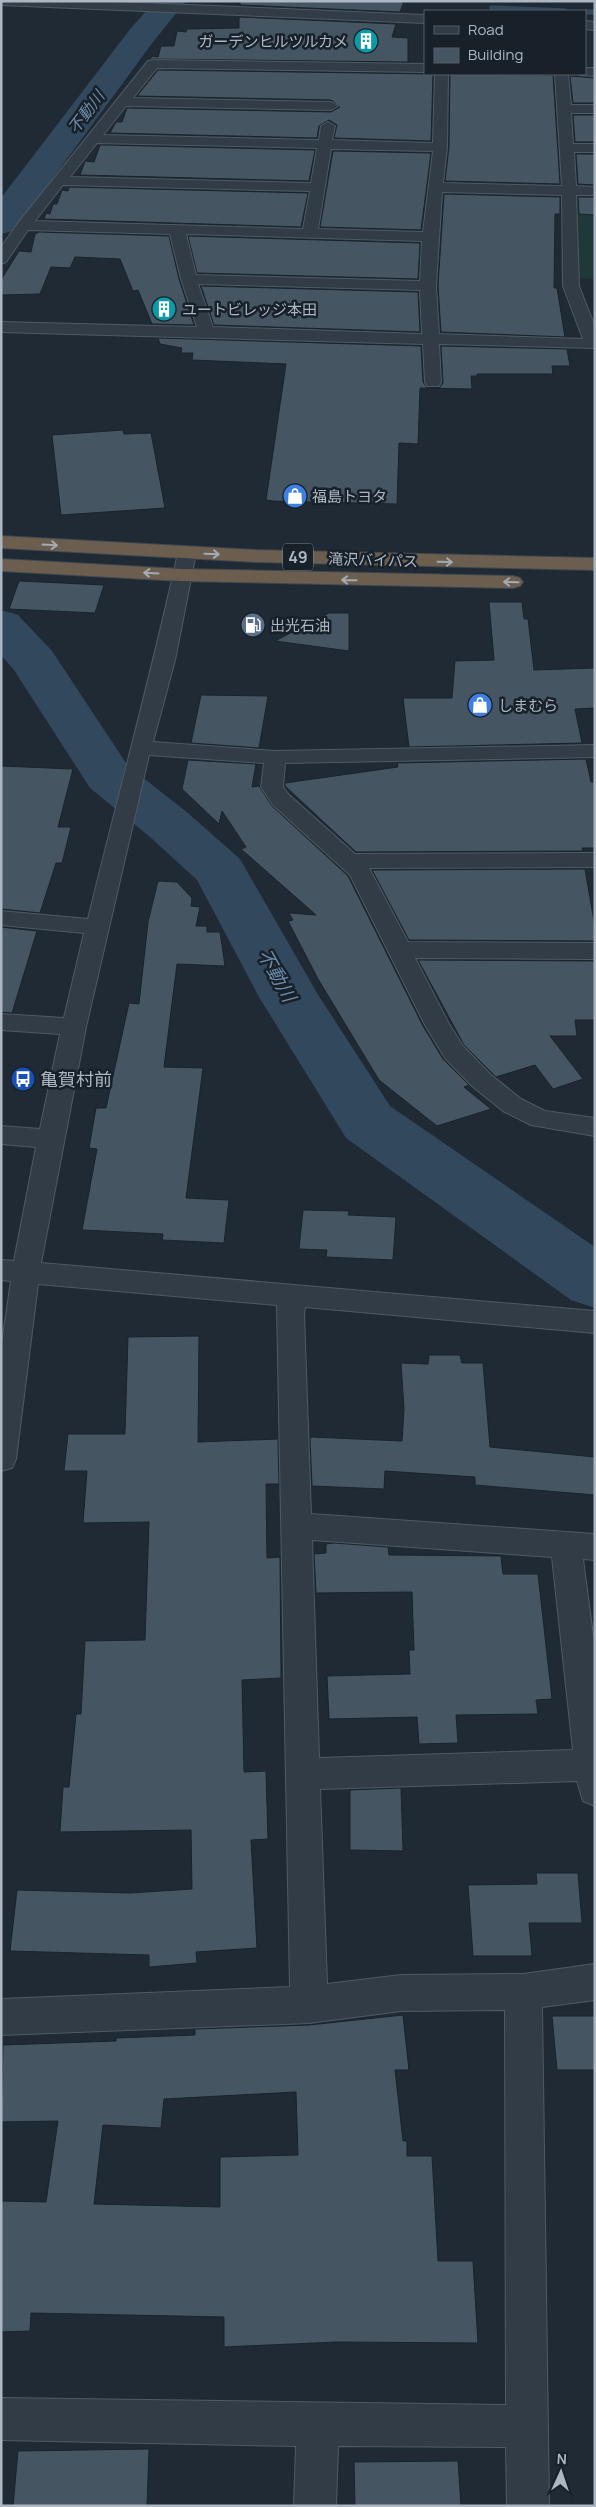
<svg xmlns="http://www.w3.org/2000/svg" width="596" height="2507" viewBox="0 0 596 2507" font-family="Manrope,'Noto Sans JP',sans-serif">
	<rect width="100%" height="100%" fill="#1f2a35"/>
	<polygon fill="#213838" points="575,193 595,193 595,279 575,278"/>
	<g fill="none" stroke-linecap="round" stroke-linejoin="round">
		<g stroke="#31485d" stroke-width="5.5">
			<polyline points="492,8 564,11"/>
			<polyline points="585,12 595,12"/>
		</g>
		<g fill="#31485d" fill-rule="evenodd">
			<polygon points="155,1 186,1 153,42 14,231 1,234 1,198 131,28"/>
			<polygon points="1,610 18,615 52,651 128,766 188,813 240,859 317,993 390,1106 595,1247 595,1308 571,1300 346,1138 259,997 197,880 150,837 90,788 14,670 1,655"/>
		</g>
	</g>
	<g fill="#465562" stroke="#1a232c" fill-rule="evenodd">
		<polygon points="240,1 404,1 400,12 240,5"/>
		<polygon points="239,17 396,24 392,37 408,38 408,62 150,59 152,56 158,57 161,46 174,46 177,31 186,32 187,29 239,28"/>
		<polygon points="158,70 433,74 431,141 334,138 337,125 329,120 319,126 317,138 110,133 116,122 122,122 127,108 331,112 340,107 331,100 137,96"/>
		<polygon points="450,74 553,75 560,184 445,181 449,147"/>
		<polygon points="570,76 595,78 595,103 573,103"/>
		<polygon points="573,115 595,115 595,142 575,142"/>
		<polygon points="100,145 106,145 315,150 309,181 80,175 85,161 94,162"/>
		<polygon points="333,151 431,153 421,230 320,227"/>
		<polygon points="576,154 595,154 595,185 578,184"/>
		<polygon points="69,187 308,193 301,227 44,219 46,213 50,214 53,204 57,204 62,190 68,191"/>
		<polygon points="444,194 560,197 560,214 555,214 554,288 557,288 565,337 441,332 438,286"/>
		<polygon points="578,197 595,197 595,215 579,214"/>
		<polygon points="39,232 169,236 179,279 194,325 152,324 138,290 133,291 120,259 75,257 70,268 51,267 40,294 1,295 1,280 19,251 31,252 35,234"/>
		<polygon points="188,236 420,243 418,279 197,273"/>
		<polygon points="201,286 418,292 420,332 214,325"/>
		<polygon points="158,338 421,346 423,382 427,388 439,388 443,383 441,346 567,349 570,366 552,366 553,374 477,374 477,376 471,376 472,389 420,388 418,444 399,443 397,504 273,501 266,500 286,364 192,360 193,353 181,353 182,348 160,344"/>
		<polygon points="123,430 124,434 151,433 165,508 61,515 52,435"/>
		<polygon points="19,581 104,585 95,613 9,609"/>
		<polygon points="489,602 522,602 524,619 528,619 534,670 595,668 595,708 575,709 582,743 409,747 403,698 452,698 455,661 494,660"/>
		<polygon points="329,613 349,613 349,651 275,641"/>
		<polygon points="201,695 268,696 259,748 191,743"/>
		<polygon points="586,759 591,782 595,782 595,848 582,848 583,851 356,852 285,786 285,783 398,767 397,763"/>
		<polygon points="188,760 256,764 252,787 259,786 272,806 348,876 423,1026 443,1059 469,1085 464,1087 491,1109 437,1126 379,1080 318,979 288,921 293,920 289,913 316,915 241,849 246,847 222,811 219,824 182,789"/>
		<polygon points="1,766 73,769 58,827 71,827 62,863 56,863 40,913 1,909"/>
		<polygon points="585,869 595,927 595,941 409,940 372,870"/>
		<polygon points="158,881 177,882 192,898 191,906 200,907 196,926 207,926 207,932 220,932 225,966 177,964 164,1067 203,1068 186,1198 229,1200 224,1243 162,1240 163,1234 82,1230 97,1149 89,1148 96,1108 106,1108 129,1003 139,1004 148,922"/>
		<polygon points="1,927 37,931 12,1013 1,1012"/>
		<polygon points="418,960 595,961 595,1020 575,1020 577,1036 550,1036 583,1079 553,1089 535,1065 496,1077 464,1045"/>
		<polygon points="303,1210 349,1211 348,1215 396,1217 393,1260 326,1257 327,1250 299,1249"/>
		<polygon points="199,1336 198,1442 278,1439 279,1484 266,1484 267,1558 280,1557 281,1678 242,1680 244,1772 266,1771 268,1839 251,1840 257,1948 196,1952 197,1963 149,1967 149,1955 10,1951 17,1890 130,1893 192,1889 191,1830 60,1832 63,1787 69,1787 76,1714 81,1714 85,1641 145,1640 149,1522 83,1523 87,1471 64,1471 68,1434 125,1434 128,1337"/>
		<polygon points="429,1355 460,1355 462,1363 483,1363 490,1447 595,1457 595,1495 475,1485 475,1477 385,1471 384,1489 312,1486 310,1439 312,1437 402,1441 404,1409 401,1363 428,1364"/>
		<polygon points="334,1543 388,1547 389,1555 501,1556 503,1574 538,1574 552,1699 536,1700 538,1714 456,1715 458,1743 419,1744 417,1717 329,1719 327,1676 410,1674 409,1650 414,1650 412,1592 316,1593 314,1554 326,1553 326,1544"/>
		<polygon points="401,1788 403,1851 350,1850 350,1790"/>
		<polygon points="536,1873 578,1873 582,1923 529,1923 532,1956 473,1956 468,1885 537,1884"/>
		<path d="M403 2015 409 2070H395L403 2141H407V2156H432L438 2261H473L478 2343 337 2342 224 2347V2317L31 2313 30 2331 1 2332V2201L46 2202 58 2121 1 2122 3 2045 116 2041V2038L195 2035V2029L309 2025ZM296 2092 298 2155 220 2157V2207L94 2204 103 2125 161 2128 164 2099Z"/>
		<polygon points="552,2016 595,2016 595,2070 557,2070"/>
		<polygon points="149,2449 147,2506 13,2506 18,2451"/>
		<polygon points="458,2461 461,2506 355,2506 354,2462"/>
	</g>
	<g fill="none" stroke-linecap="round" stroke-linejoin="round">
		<defs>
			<g id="minor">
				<polygon points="1,1 93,1 425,15 425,23 1,5"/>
				<polygon points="585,21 595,22 595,30 585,29"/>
				<path d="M153 60 425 64V72L157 68 133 98 331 102 338 106 331 110 126 106 103 135 319 140 321 126 328 122 335 126 332 140 433 143 435 74H448L447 147 443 183 562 186 555 74H568L571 105H595V113H571L573 144H595V152H574L576 186 595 187V195H576L579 286 595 327V348L439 344 441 382 439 386H427L425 382 423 344 1 332V322L197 327 181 279 170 234 28 230 6 262 1 264V247L19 222 148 61ZM97 143 317 148 311 183 70 177ZM331 149 433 151 423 232 318 229ZM63 185 310 191 303 229 35 221ZM442 192 562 195 563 286 583 339 439 334 436 286ZM186 234 422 241 420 281 196 275ZM198 284 420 290 422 334 213 327Z"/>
				<polygon points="585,68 595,68 595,76 580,75 585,74"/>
				<path d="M187 547 194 549 196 553 175 660 153 742 275 751 595 745V757L285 763 283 787 289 795 355 854 595 853V867L369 868 408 942 595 943V959L415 958 449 1024 463 1046 490 1074 521 1099 545 1111 595 1118V1136L531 1125 503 1111 472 1086 445 1058 425 1025 350 875 273 805 261 787 264 763 149 755 86 1027 41 1263 595 1311V1333L305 1307 304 1315 311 1514 595 1534V1560L583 1559 595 1651V1806L583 1801 577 1781 320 1789 327 1984 401 1975 523 1974 595 1964V2000L542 2007 549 2506H507L506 2447 338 2446 336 2506H294L296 2446 1 2440V2398L506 2405 505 2010 401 2011 309 2023 1 2035V1999L290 1987 277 1305 38 1284 16 1459 12 1468 1 1471V1350L11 1281 1 1280V1260L14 1261 36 1147 1 1144V1126L40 1129 60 1034 1 1030V1014L64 1018 84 933 1 925V911L88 919C118 796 151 676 178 553L180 549ZM312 1540 552 1557 573 1750 319 1758Z"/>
			</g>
			<g id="highway">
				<polygon points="1,536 256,550 595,558 595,570 256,562 1,548"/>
				<polygon points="1,559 181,569 513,576 520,578 523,582 520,586 513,588 181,581 1,571"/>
			</g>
		</defs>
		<use href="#minor" stroke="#4f5a64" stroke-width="2"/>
		<use href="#highway" stroke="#3d4750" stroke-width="2"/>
		<use href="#minor" fill="#323c46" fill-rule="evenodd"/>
		<use href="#highway" fill="#6c5e4f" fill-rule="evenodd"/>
	</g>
	<defs><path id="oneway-shaft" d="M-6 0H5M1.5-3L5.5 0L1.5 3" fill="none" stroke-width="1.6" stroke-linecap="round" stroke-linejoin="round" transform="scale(1.25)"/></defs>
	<g stroke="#a2aab2">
		<use href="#oneway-shaft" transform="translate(50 545) rotate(3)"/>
		<use href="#oneway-shaft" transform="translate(212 554) rotate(2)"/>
		<use href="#oneway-shaft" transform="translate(445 562) rotate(1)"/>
		<use href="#oneway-shaft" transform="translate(151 573) rotate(-177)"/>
		<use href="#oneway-shaft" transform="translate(349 580) rotate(-179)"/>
		<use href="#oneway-shaft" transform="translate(511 582) rotate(-179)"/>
	</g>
	<defs>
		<symbol id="building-disc" viewBox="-11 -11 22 22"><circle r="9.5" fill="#0f9aa8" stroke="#18212a"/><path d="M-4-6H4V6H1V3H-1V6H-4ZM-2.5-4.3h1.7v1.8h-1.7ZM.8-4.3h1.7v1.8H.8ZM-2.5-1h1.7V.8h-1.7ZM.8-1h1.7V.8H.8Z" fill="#fff"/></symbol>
		<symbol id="shop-disc" viewBox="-11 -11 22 22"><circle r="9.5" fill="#3f7fe0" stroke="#18212a"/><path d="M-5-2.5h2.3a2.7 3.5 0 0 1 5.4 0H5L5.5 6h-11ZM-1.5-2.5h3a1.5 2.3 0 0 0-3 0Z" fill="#fff"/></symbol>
		<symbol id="fuel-disc" viewBox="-11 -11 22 22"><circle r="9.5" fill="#5c6f8a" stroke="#18212a"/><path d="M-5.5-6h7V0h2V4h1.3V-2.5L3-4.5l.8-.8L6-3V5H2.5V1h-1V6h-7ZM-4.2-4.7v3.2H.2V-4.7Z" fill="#fff"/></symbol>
		<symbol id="bus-disc" viewBox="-11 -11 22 22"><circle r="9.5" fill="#1a4fb4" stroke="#18212a"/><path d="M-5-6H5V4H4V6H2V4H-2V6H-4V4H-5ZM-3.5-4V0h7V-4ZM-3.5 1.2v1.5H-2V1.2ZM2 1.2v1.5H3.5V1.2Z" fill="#fff"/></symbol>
	</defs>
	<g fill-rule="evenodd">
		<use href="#building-disc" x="352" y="27" width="28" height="28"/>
		<use href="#building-disc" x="150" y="295" width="28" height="28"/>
		<use href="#shop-disc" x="281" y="482" width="28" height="28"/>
		<use href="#fuel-disc" x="239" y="611" width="28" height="28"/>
		<use href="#shop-disc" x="466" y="691" width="28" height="28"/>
		<use href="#bus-disc" x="9" y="1065" width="28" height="28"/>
	</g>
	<g text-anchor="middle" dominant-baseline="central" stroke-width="5" stroke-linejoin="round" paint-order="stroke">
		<g font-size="15" fill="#acb7c3" stroke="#18212a" text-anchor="start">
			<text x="348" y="41" text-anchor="end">ガーデンヒルツルカメ</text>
			<text x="182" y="309">ユートビレッジ本田</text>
			<text x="312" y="496">福島トヨタ</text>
			<text x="270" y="625">出光石油</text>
			<text x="498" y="705">しまむら</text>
		</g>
		<g font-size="15" fill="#acb7c3" stroke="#18212a">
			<text transform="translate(373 560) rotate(2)">滝沢バイパス</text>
		</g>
		<g font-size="16" font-style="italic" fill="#6b8ba9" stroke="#18212a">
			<text transform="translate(86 112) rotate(-53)">不動川</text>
		</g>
		<rect fill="#18212a" stroke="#808a95" stroke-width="1" x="283" y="543.5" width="30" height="27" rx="4"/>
		<g font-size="16" font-weight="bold" fill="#acb7c3">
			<text x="298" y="557">49</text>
		</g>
		<g font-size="18" fill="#acb7c3" stroke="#18212a" text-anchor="start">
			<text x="40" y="1079">亀賀村前</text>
		</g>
		<g font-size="19" font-style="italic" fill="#6b8ba9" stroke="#18212a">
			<text transform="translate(277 975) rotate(61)">不動川</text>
		</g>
	</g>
	<rect width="596" height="2507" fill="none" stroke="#acb7c3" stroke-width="5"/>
	<rect x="424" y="10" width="162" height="65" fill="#18212a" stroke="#535d67"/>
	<rect x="434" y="26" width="25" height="8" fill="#323c46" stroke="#535d67"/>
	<text x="468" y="35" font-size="15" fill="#acb7c3">Road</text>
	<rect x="434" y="48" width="25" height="15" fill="#465562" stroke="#535d67"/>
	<text x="468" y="60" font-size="15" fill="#acb7c3">Building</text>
	<g transform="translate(561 2472) rotate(3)" stroke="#18212a" stroke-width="4" paint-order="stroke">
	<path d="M0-4L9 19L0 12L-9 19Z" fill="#acb7c3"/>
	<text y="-8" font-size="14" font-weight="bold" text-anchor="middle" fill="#acb7c3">N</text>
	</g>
</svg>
